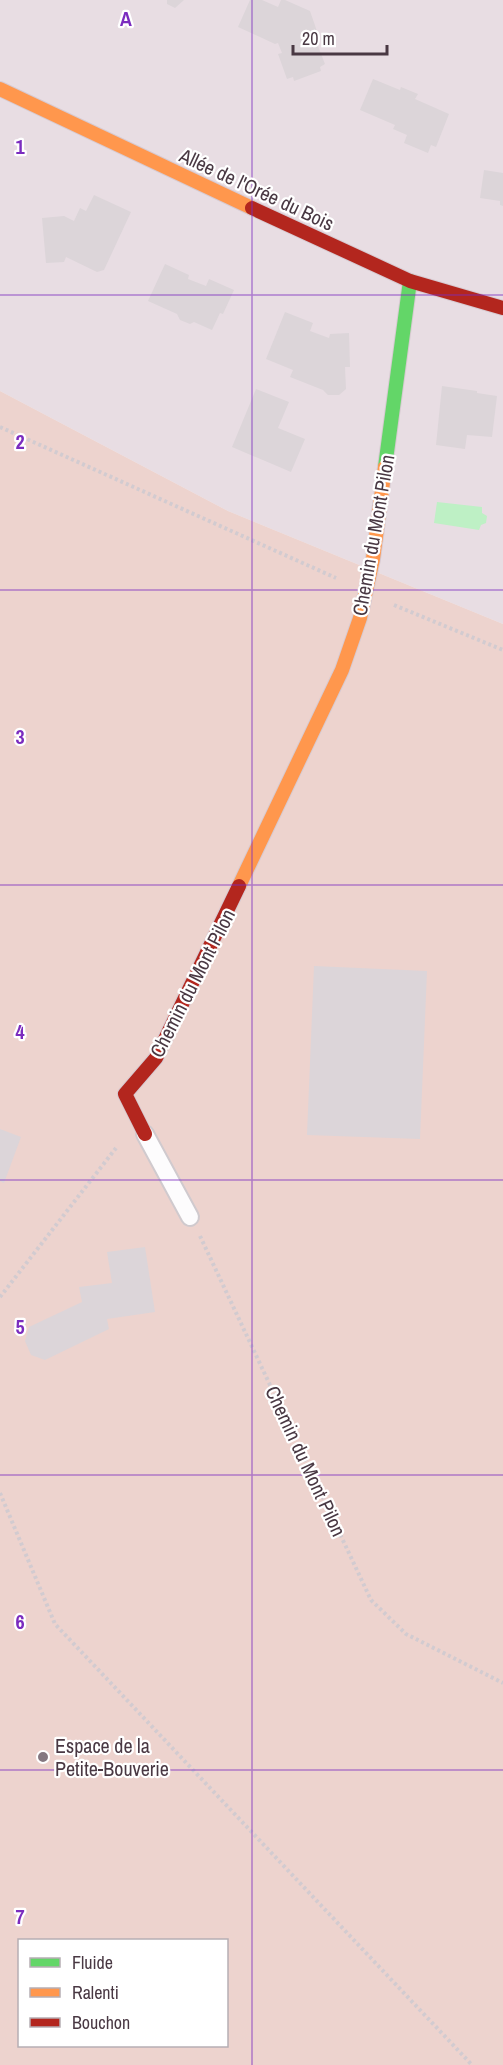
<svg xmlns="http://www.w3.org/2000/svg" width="503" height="2065" viewBox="0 0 503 2065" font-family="'Archivo Narrow',sans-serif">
	<rect width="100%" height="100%" fill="#f2edf0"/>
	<polygon fill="#e8dde3" points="0,0 503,0 503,624 228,511 0,391"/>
	<path fill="#edd3ce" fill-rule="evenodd" d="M0 391 228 511 503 624V2065H0ZM20 1940H226V2046H20Z"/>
	<polygon fill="#bef0c5" points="437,502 482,507 482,513 487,516 486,523 481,525 479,530 434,523"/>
	<g fill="#dcd5d9">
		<polygon points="167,0 184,0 175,8 167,4"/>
		<polygon points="250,0 262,0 278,7 281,0 285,0 310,11 320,40 316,41 325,64 320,67 321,71 294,81 293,77 287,79 278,54 282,53 278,43 275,44 238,27"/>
		<polygon points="373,79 400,90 401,87 418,94 415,99 449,114 436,147 431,145 428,153 404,143 407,135 393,129 395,125 360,110"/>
		<polygon points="484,170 503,173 503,206 500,205 500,201 480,198"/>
		<polygon points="94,195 131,212 104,270 97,272 66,257 64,262 46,263 42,218 64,216 74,221 80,208 86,211"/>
		<polygon points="165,264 189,275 188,279 206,286 209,279 234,290 223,314 220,313 212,330 194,322 190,324 180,320 177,314 148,301"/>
		<polygon points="285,312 313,323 310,331 329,338 330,334 349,333 350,367 345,367 346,389 339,395 328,395 323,390 290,377 293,370 266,359"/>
		<polygon points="442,386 477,391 477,393 497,396 492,437 467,435 465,449 436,445"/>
		<polygon points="256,389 289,402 278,428 305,439 291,472 232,447"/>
		<polygon points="314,966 427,971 420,1139 307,1135"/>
		<polygon points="0,1129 21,1137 4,1183 0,1181"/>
		<polygon points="145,1247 155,1312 107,1319 109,1329 45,1360 31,1355 25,1341 29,1327 82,1302 79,1287 112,1283 107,1252"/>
	</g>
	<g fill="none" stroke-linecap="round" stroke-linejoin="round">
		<defs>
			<polyline id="lane" points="145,1134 190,1217"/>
			<polyline id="fast" points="385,467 410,281"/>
			<g id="slow">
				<polyline points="0,89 252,208"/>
				<polyline points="239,886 342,670 360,618 373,559 385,467"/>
			</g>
			<g id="jam">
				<polyline points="252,208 410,281 503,308"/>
				<polyline points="145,1134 125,1094 156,1058 239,886"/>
			</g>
		</defs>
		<use href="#lane" stroke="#d0cace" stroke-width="20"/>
		<use href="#fast" stroke="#d7cad1" stroke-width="16"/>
		<use href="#slow" stroke="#d7cad1" stroke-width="16"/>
		<use href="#jam" stroke="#d7cad1" stroke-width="16"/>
		<g stroke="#d2cbd0" stroke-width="4" stroke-dasharray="3 3" stroke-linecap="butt">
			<polyline points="0,427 336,578"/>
			<polyline points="394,605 503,650"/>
			<polyline points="200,1236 371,1600 406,1634 503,1683"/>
			<polyline points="0,1297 116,1148"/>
			<polyline points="0,1493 55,1624 472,2065"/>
		</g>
		<use href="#lane" stroke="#fdfcfd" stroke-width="16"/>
		<use href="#fast" stroke="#63d668" stroke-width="14"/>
		<use href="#slow" stroke="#ff974d" stroke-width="14"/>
		<use href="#jam" stroke="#b3261e" stroke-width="14"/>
	</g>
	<path fill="none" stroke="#7b2cbf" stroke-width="1.5" stroke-opacity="0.55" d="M252 0V2065M0 295H503M0 590H503M0 885H503M0 1180H503M0 1475H503M0 1770H503"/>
	<circle fill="#847780" stroke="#fff" stroke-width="2" cx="43" cy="1757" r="6"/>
	<g text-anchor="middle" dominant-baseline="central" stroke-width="4.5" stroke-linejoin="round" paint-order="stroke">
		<g font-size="20" fill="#493843" stroke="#fff">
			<text transform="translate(257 189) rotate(25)">Allée de l'Orée du Bois</text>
			<text transform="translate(373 535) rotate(-80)">Chemin du Mont Pilon</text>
			<text transform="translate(192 983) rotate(-63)">Chemin du Mont Pilon</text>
			<text transform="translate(306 1461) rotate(65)">Chemin du Mont Pilon</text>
		</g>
		<g font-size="20" fill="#493843" stroke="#fff" text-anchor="start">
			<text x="55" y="1745">Espace de la<tspan x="55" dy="23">Petite-Bouverie</tspan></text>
		</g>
	</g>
	<g font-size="20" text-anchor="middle" font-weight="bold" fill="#7b2cbf" stroke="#fff" stroke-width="4.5" stroke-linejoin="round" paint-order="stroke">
		<text x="126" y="26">A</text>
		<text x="20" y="154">1</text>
		<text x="20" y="449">2</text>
		<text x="20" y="744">3</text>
		<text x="20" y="1039">4</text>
		<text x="20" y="1334">5</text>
		<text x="20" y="1629">6</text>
		<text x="20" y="1924">7</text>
	</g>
	<rect x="18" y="1939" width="210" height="108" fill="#ffffff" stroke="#b6afb4" stroke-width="1.5"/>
	<rect x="30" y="1958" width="30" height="9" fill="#63d668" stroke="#b6afb4" stroke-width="1.5"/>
	<text x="72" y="1969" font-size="18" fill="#493843">Fluide</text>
	<rect x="30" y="1988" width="30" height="9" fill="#ff974d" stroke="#b6afb4" stroke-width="1.5"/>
	<text x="72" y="1999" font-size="18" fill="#493843">Ralenti</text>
	<rect x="30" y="2018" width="30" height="9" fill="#b3261e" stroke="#b6afb4" stroke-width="1.5"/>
	<text x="72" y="2029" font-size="18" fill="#493843">Bouchon</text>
	<path d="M293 45v9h94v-9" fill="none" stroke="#493843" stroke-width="3"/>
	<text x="302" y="45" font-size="18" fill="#493843" stroke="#ffffff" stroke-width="4.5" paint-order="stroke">20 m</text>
</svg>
